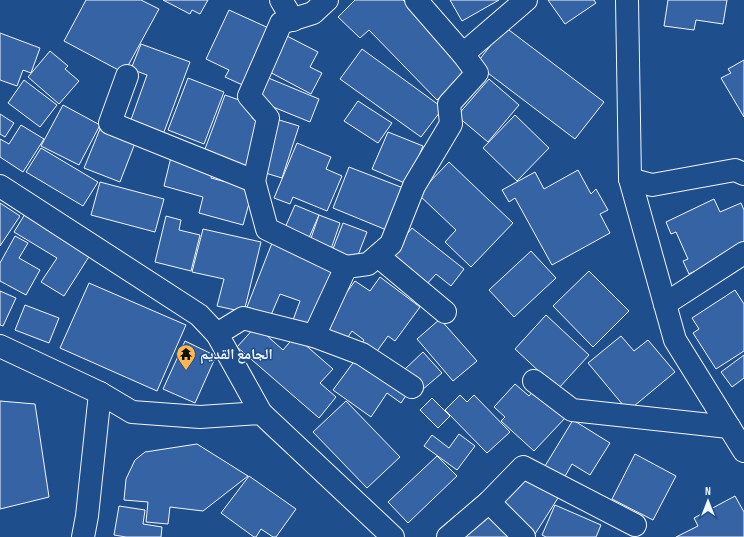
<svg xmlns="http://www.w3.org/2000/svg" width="744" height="537" viewBox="0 0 744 537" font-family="'Sofia Sans Condensed','Noto Naskh Arabic',sans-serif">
	<rect width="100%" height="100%" fill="#1f4e8c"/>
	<g fill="#3563a3" stroke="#f2f6ff">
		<polygon points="86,0 141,0 159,9 124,73 64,41"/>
		<polygon points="163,0 208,0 200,14 192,10 190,14"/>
		<polygon points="355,0 403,0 470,67 437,100 369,30 360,38 338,17"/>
		<polygon points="450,0 499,0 462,21"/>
		<polygon points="548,0 594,0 596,3 565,24"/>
		<polygon points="668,0 727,0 723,24 696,20 694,30 664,26"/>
		<polygon points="229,10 273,30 247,87 225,77 229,70 206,59"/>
		<polygon points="505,27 604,102 575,139 476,64"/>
		<polygon points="0,33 40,48 31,73 23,70 17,86 0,80"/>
		<polygon points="285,35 318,52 310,67 322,73 311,94 266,70"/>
		<polygon points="141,44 190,62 161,140 128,128 147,75 131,69"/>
		<polygon points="362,49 443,108 421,137 340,79"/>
		<polygon points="50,51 68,66 65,69 79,81 59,104 28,77"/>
		<polygon points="744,60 744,117 721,78 731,73 728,69"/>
		<polygon points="266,77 319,99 310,122 256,100"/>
		<polygon points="188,78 224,92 204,144 168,130"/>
		<polygon points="489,79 519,105 488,142 457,116"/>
		<polygon points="24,80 57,105 40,127 8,103"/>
		<polygon points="225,95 256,106 252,118 266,123 248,173 215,161 217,154 205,149"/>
		<polygon points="358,101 392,123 378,143 344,121"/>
		<polygon points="63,105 100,125 79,165 41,146"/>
		<polygon points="0,114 14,123 5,137 0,134"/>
		<polygon points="515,115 549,148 517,181 483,148"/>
		<polygon points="276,119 299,126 282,178 259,171"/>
		<polygon points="102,124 137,138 120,182 84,168"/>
		<polygon points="21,125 44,139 23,172 0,157 0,139 9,144"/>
		<polygon points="388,132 423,146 407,184 372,169"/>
		<polygon points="297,143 331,157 326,169 342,176 327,211 293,197 290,204 274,198"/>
		<polygon points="41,148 98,182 83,206 26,172"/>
		<polygon points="171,157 213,168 211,178 253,189 243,225 199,213 203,197 164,186"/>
		<polygon points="449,162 513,223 471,267 445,242 456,230 418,194"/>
		<polygon points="349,167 406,189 389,231 333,208"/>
		<polygon points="578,170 591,194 596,189 608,210 600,214 610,233 552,265 515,198 509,202 502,190 535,172 544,189"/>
		<polygon points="100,182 164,199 155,232 91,215"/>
		<polygon points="714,199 720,212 741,203 744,210 744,248 689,274 683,261 688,259 676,232 671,234 666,222"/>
		<polygon points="0,203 20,216 0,246"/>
		<polygon points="295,205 319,215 308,240 284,230"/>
		<polygon points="25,214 90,255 64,296 41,282 57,258 14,232"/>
		<polygon points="319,215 340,223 330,252 309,244"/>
		<polygon points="166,216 181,220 179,230 200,235 191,271 155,262"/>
		<polygon points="343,223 367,232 355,263 331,254"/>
		<polygon points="412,228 464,269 451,286 436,274 426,285 389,256"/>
		<polygon points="203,229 261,242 244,312 217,306 224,279 192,272"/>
		<polygon points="15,236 28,243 19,258 40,270 26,295 0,281 0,263"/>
		<polygon points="272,243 335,267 312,327 293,320 300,301 280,294 271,315 247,307"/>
		<polygon points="531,251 556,278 514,317 489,290"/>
		<polygon points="589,271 629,311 593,347 553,306"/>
		<polygon points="380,277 420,307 395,341 388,336 375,354 361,344 364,340 352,331 344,343 327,330 335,318 330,315 355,281 370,291"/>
		<polygon points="89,283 186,325 157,391 60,348"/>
		<polygon points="735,290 744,304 744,351 716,369 693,333 699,329 692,318"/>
		<polygon points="0,291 16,298 3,326 0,325"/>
		<polygon points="25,305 59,318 49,343 15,330"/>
		<polygon points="546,315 589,355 558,389 515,349"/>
		<polygon points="440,319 477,361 453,381 417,339"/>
		<polygon points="256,326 283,350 295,336 333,369 320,383 336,397 319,418 237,347"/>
		<polygon points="621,336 634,351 648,340 675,372 628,411 588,363"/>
		<polygon points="185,341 216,356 195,403 163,389"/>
		<polygon points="423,352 442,373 422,390 404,370"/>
		<polygon points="744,355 744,378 732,387 721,372"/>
		<polygon points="358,356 409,391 401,403 387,393 371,417 333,390"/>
		<polygon points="515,384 529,396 535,389 566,417 534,451 501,421 505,417 494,407"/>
		<polygon points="460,395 467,402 474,395 510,432 487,453 445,410"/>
		<polygon points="432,398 450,416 438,428 420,410"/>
		<polygon points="0,401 35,404 49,497 0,509"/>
		<polygon points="346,401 400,457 367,488 313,432"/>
		<polygon points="573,420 610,443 590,475 572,464 564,478 545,466"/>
		<polygon points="459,434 475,446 457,470 424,446 432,435 449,448"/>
		<polygon points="197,444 248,476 203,511 170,507 168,524 146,522 148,502 124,500 126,479 135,460 145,452"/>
		<polygon points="635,454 676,476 653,520 612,499"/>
		<polygon points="437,456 457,476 408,523 388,502"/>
		<polygon points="521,474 558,498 535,534 498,510"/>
		<polygon points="249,476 296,509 276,537 273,537 261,529 256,537 254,537 221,513"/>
		<polygon points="735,496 744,512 744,537 676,537 698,526 694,518"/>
		<polygon points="555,505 601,525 596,537 546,537 542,535"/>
		<polygon points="119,506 145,510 143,524 162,527 161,537 126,537 114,535"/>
		<polygon points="487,509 512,537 455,537"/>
	</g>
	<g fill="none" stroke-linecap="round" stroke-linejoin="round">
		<defs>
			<g id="minor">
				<polyline points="281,0 293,20"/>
				<polyline points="463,54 526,0"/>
				<polyline points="127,76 110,123 254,181 267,229 346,267 314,336"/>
				<polyline points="630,179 652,185 735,170 744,174"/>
				<polyline points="254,181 268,118 249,96 281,23 313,13 327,0"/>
				<polyline points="0,186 199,315 217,334 261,413"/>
				<polyline points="378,256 445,312"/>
				<polyline points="346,267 368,264 391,244 414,186 451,124 449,104 477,73 463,54 416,0"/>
				<polyline points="665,304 744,253"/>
				<polyline points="217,334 243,318 314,336 362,354 412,387"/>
				<polyline points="534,381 572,410 729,427"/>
				<polyline points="489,502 523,467 635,525"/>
				<polyline points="448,537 489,502 524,537"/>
			</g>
			<polyline id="tertiary" points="627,0 630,179 675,340 744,451"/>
			<g id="secondary">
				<polyline points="0,346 100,393"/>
				<polyline points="83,537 87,516 100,393 132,412 200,417 261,413 393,537"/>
			</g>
		</defs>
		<use href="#minor" stroke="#f2f6ff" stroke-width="24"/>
		<use href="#tertiary" stroke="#f2f6ff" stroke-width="24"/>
		<use href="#secondary" stroke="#f2f6ff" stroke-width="24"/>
		<use href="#minor" stroke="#1f4e8c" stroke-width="22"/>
		<use href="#tertiary" stroke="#1f4e8c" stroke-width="22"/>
		<use href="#secondary" stroke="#1f4e8c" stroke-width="22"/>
	</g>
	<defs>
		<symbol id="temple-pin" viewBox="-11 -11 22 30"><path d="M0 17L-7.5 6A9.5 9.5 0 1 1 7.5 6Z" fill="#ffb74d" stroke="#1f4e8c"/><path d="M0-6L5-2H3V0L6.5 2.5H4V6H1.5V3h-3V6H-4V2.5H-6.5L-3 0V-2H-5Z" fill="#111"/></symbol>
	</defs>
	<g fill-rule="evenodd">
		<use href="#temple-pin" x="175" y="343" width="22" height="30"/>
	</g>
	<g text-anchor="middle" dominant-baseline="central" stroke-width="3" stroke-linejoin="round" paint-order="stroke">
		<g font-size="15" font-weight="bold" fill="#f2f6ff" stroke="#1f4e8c" text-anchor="start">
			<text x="200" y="354">الجامع القديم</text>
		</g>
	</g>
	<g transform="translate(708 501)" stroke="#1f4e8c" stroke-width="3" paint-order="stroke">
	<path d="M0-3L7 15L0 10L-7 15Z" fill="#f2f6ff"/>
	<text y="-6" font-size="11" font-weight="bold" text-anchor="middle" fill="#f2f6ff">N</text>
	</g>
</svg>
